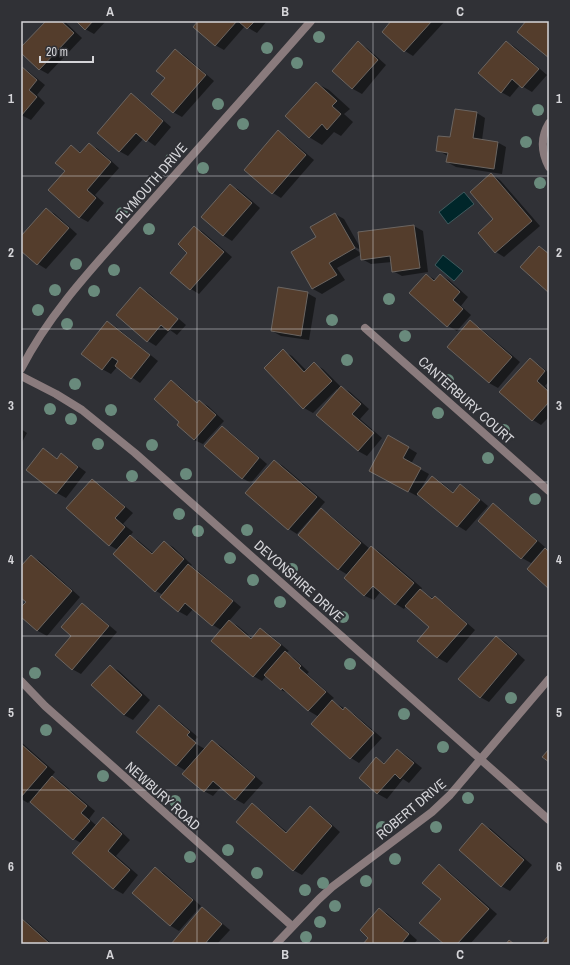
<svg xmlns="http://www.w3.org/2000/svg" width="570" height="965" viewBox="0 0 570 965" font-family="'Archivo Narrow',sans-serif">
	<rect width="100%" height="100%" fill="#303136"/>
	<g fill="#00262a" stroke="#405a5e">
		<polygon points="464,192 474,204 448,224 439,212"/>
		<polygon points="443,255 463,271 454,281 435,265"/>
	</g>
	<g fill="#0007" fill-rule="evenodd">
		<polygon points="48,21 64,21 82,38 48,74 39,69 21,52 21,49"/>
		<polygon points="77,21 106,21 94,34 85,29"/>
		<polygon points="200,21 267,21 257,33 245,26 224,50 215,45"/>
		<polygon points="393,21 445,21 413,56 405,51 383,32"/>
		<polygon points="507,42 515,47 547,75 532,92 520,85 510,97 501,92"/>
		<polygon points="358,43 367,48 386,65 362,94 353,89 333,71"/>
		<polygon points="176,50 184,55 214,81 182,117 173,112 167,78"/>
		<polygon points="21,67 28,71 45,85 37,95 45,103 31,120 21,115"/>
		<polygon points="316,83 329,90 350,109 344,114 353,122 341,136 334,132 322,145 309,137"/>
		<polygon points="132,95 140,100 171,127 155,146 144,138 128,156 119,151"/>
		<polygon points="477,113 485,118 482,140 497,142 506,147 502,174 456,167 447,162 448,156 437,150 451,139"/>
		<polygon points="278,132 287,137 314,160 281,198 273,193"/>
		<polygon points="89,144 98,149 119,168 95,195 104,203 88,222 79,217 66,171 71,146 82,153"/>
		<polygon points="492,175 500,180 540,226 504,257 496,252"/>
		<polygon points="230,185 239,190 260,208 232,241 224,236 202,217"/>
		<polygon points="46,209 55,214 77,234 46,269 38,264 21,250 21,238"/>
		<path d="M335 214 344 219 361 249 414 226 423 231 428 272 402 276 393 271 392 262 371 264 362 259V254L337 268 345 280 322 294 313 289 292 252 318 237ZM351 245 361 250V253L350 246Z"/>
		<polygon points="194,227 203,232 232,257 199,294 191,289 171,273 189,252"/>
		<polygon points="427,275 436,280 441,275 449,280 468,297 461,306 471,315 457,331 448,326 411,293"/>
		<polygon points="140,288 149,293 177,318 167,330 169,330 179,319 186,325 177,335 170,330 156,346 148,341"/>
		<polygon points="307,293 316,298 309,340 281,336 272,331"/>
		<polygon points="107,322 116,327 158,361 140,383 117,367 111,374 102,369"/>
		<polygon points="470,322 479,327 520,362 498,388 489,383 448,347"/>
		<polygon points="283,351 292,356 307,371 314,364 323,369 341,387 350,392 369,409 360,419 382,438 367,456 358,451 337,389 313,413 304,408 265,368"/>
		<polygon points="530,359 538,364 549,373 549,381 545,386 549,390 549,417 541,425 533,420 501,392"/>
		<polygon points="171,381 179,386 198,403 199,401 208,406 224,421 203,444 194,440 181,422"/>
		<polygon points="222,427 230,432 267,464 251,483 242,478"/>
		<polygon points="21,429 27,433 21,444"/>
		<polygon points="389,436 417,453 411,464 429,474 420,491 433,477 441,482 454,493 461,485 469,490 488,506 466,531 458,526 418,493 417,496 370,471"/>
		<polygon points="44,449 58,459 61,455 70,460 86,472 66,498 57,493 27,470"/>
		<polygon points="274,461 283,466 325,502 297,534 289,529"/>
		<polygon points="92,480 100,485 133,513 123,524 133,532 130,536 139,541 154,554 164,542 173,547 192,565 191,566 197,570 241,607 229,621 238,626 252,638 261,629 269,634 289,651 286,653 294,658 309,672 307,674 334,698 331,700 345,709 354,714 382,738 359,763 351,758 319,717 309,711 290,694 281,690 266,676 262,681 253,676 221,630 213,625 193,609 187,616 178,611 163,595 156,591 114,554 118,550 109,545"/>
		<polygon points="493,505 502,510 545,547 531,563 522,558 479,521"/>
		<polygon points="321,510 330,515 370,549 372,547 380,552 422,588 421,590 434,599 435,598 444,603 475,630 447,663 438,658 418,641 430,627 406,606 404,609 396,604 381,591 374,600 365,596 345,578 348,575 338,569"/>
		<polygon points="31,556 40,561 80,597 47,636 38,631 21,616 21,609 27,602 21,597 21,562 24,564"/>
		<polygon points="82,604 90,609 117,632 81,674 72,669 73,636"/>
		<polygon points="496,637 505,642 525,660 489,702 480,697"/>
		<polygon points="110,666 119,671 150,700 133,720 124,715"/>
		<polygon points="160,707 168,712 198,737 195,740 197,742 192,739 191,741 205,749 212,741 221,746 263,783 244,804 235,799 221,787 213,796 204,791 186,771 176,765"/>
		<polygon points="21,742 55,772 52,776 61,782 95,811 89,819 97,826 103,819 112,823 130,840 116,856 138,875 123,894 114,889 73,853 81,843 74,839 30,801 28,803 21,799"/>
		<polygon points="398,750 406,755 422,768 409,783 403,779 387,799 378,794 360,778 376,758 386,764"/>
		<polygon points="253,805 261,810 288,833 310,808 319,813 340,832 302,875 293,870"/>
		<polygon points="482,824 491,829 532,865 510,891 501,886"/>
		<polygon points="439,865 447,870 497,914 470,944 445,944"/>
		<polygon points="155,868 164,873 201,906 179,931 171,926 133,893"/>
		<polygon points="202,909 211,914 230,930 217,944 172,944"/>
		<polygon points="379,909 388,914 417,940 414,944 364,944 370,938"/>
		<polygon points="21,918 27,922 52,944 21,944"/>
	</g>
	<g fill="#543d2c" stroke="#6b6561">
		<polygon points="46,21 61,21 74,33 39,70 21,53 21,47"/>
		<polygon points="76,21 93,21 85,30"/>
		<polygon points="198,21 237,21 215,46 193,27"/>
		<polygon points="238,21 255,21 247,29"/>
		<polygon points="391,21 432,21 404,52 382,32"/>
		<polygon points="526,21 549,21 549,58 517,32"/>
		<polygon points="358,41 378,60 352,89 332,71"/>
		<polygon points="506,41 539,69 522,88 512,79 501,93 478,73"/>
		<polygon points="175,49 206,75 173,113 151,94 165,78 156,71"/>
		<polygon points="21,66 37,80 29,90 37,97 21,116"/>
		<polygon points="316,82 337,101 332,106 341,114 327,130 322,124 309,138 285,116"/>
		<polygon points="131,93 163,121 146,142 136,133 119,152 97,133"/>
		<polygon points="455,109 477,112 473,138 498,142 494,169 446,162 448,153 436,151 438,136 450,137"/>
		<polygon points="278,130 306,155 272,194 244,170"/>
		<polygon points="89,143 111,162 87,190 96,198 79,218 48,190 65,171 55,163 71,145 80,153"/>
		<polygon points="491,173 532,221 495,253 478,233 493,219 470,192"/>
		<polygon points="230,184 252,203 223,236 201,217"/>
		<polygon points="46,208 69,228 37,265 21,251 21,236"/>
		<polygon points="335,213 355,248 329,263 337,275 312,289 291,252 316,237 310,227"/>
		<polygon points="414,225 420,268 392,272 390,256 361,260 358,232"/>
		<polygon points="194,226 224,252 190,290 170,273 187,253 178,244"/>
		<polygon points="539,246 549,254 549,293 520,267"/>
		<polygon points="426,274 434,281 440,274 460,292 453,300 463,309 447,327 409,293"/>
		<polygon points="140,287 178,319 168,331 161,325 147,342 116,315"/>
		<polygon points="278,287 308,292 301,336 271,331"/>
		<polygon points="470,320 512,357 489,383 447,347"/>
		<polygon points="107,321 150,355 131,379 115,366 118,361 112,357 102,370 81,354"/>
		<polygon points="283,349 304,372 314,362 332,381 303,409 264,368"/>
		<polygon points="530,358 545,371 537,381 549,392 549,402 532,421 499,392"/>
		<polygon points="171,380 197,403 199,400 216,415 194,440 177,425 179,422 154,399"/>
		<polygon points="341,386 361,404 352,414 374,433 358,451 316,415"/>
		<polygon points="222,426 259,458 242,479 204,446"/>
		<polygon points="388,435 409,447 403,458 421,468 408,492 369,471"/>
		<polygon points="43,448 57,459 61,453 78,467 56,494 26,470"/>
		<polygon points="274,460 317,497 288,530 245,493"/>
		<polygon points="432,476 453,493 460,484 480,500 457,527 417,494"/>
		<polygon points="92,479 125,507 115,518 125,527 109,546 66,508"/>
		<polygon points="493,503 537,541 521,559 478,521"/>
		<polygon points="321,508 361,543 338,570 298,535"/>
		<polygon points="130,535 152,554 164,541 184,559 155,592 113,554"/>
		<polygon points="371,546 414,583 395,605 373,586 364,596 344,578"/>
		<polygon points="545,548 549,552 549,589 527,569"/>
		<polygon points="31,555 72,591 37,631 21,617 21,607 26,602 21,598 21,566"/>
		<polygon points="188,564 233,601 212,626 185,603 178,612 160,597"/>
		<polygon points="420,589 432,599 435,596 467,624 437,658 417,641 429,627 405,606"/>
		<polygon points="82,603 109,626 72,670 55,655 71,636 61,627"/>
		<polygon points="229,620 251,639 260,628 281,645 253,677 211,641"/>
		<polygon points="496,636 517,654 480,698 458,679"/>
		<polygon points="285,651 301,666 299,668 326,692 308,711 282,688 281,690 264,675"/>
		<polygon points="110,665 142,695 124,715 91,685"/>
		<polygon points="332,700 343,710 345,707 374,733 350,759 311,724"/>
		<polygon points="159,705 190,732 187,735 196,743 176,766 136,732"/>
		<polygon points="212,740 255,777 235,800 213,781 204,792 182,774"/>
		<polygon points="21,744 47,767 21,797"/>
		<polygon points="397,749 414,763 400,779 395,774 377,794 359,778 376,757 384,764"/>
		<polygon points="549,749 549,762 542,757"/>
		<polygon points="52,776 87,806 81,813 90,821 73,840 30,802"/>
		<polygon points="252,803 286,833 310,806 332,826 293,871 236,822"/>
		<polygon points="103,817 122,834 108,851 130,870 113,889 72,853"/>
		<polygon points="482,823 524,860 501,887 459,850"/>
		<polygon points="439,864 489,909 457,944 444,944 419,923 441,899 422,883"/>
		<polygon points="155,867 193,900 170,926 132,893"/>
		<polygon points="202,907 222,924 208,940 205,944 171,944"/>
		<polygon points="379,908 409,934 401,944 363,944 368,938 360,930"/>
		<polygon points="21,918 50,944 21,944"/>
		<polygon points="549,935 549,944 541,944"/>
		<polygon points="509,940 514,944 506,944"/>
	</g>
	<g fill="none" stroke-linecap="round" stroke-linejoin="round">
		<g stroke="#8a7b7d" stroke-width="8">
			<path d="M549 123C540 138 541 152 549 167"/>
			<polyline points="365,328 549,491"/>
			<path d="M21 369C51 310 99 261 142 212 199 148 255 85 311 21"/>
			<polyline points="21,681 45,706 292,926"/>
			<polyline points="276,944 319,899 332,887 432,812 450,795 549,679"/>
		</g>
		<polyline stroke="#8a7b7d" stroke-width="8" points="21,376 56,394 82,410 135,453 549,820"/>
	</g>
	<g fill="#698a7c">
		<circle cx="319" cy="37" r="6"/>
		<circle cx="267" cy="48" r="6"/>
		<circle cx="297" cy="63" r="6"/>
		<circle cx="218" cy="104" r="6"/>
		<circle cx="538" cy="110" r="6"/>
		<circle cx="243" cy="124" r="6"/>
		<circle cx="526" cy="142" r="6"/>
		<circle cx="171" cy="159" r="6"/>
		<circle cx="203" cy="168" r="6"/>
		<circle cx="540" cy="183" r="6"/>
		<circle cx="122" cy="213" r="6"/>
		<circle cx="149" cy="229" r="6"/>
		<circle cx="76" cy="264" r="6"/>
		<circle cx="114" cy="270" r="6"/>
		<circle cx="55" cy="290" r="6"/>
		<circle cx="94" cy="291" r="6"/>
		<circle cx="389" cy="299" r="6"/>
		<circle cx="38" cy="310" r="6"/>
		<circle cx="332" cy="320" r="6"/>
		<circle cx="67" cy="324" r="6"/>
		<circle cx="405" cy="336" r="6"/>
		<circle cx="347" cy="360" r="6"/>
		<circle cx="448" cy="380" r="6"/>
		<circle cx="75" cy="384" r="6"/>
		<circle cx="50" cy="409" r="6"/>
		<circle cx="111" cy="410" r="6"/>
		<circle cx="438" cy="413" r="6"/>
		<circle cx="71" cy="419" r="6"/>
		<circle cx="504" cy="430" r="6"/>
		<circle cx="98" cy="444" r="6"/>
		<circle cx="152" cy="445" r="6"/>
		<circle cx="488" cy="458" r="6"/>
		<circle cx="186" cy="474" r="6"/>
		<circle cx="132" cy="476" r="6"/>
		<circle cx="535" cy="499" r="6"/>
		<circle cx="179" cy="514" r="6"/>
		<circle cx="247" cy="530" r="6"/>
		<circle cx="198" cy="531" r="6"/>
		<circle cx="230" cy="558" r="6"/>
		<circle cx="292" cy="569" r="6"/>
		<circle cx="253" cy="580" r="6"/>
		<circle cx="280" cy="602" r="6"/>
		<circle cx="343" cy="617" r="6"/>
		<circle cx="350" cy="664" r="6"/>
		<circle cx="35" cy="673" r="6"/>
		<circle cx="511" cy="698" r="6"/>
		<circle cx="404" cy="714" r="6"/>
		<circle cx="46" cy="730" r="6"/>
		<circle cx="443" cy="747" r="6"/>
		<circle cx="103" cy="776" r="6"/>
		<circle cx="468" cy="798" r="6"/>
		<circle cx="175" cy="801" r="6"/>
		<circle cx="382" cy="827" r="6"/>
		<circle cx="436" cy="827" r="6"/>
		<circle cx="228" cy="850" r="6"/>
		<circle cx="190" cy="857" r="6"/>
		<circle cx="395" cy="859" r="6"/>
		<circle cx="257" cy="873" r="6"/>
		<circle cx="366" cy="881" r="6"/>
		<circle cx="323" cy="883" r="6"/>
		<circle cx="305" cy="890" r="6"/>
		<circle cx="335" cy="906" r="6"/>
		<circle cx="320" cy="922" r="6"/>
		<circle cx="306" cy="937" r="6"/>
	</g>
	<path fill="none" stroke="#d5d5d9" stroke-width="1" stroke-opacity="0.55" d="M197 21V944M373 21V944M21 176H549M21 329H549M21 482H549M21 636H549M21 790H549"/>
	<g text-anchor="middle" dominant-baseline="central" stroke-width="4" stroke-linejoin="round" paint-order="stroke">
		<g font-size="14" fill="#d5d5d9" stroke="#303136">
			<text transform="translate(151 183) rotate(-49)">PLYMOUTH DRIVE</text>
			<text transform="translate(466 400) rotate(42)">CANTERBURY COURT</text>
			<text transform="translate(299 581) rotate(42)">DEVONSHIRE DRIVE</text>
			<text transform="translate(163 796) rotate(42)">NEWBURY ROAD</text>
			<text transform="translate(411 809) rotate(-40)">ROBERT DRIVE</text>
		</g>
	</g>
	<rect width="570" height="965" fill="none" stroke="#303136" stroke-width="44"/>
	<path d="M40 56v6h53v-6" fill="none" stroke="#d5d5d9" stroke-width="2"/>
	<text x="46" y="56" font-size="12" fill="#d5d5d9" stroke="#303136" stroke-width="3" paint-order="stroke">20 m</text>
	<rect x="22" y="22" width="526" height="921" fill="none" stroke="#d5d5d9" stroke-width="1.5"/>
	<g font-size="13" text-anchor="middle" font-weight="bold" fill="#d5d5d9">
		<text x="110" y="16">A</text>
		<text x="285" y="16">B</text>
		<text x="460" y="16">C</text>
		<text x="11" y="103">1</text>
		<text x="559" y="103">1</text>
		<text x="11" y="257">2</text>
		<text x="559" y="257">2</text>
		<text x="11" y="410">3</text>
		<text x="559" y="410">3</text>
		<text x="11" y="564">4</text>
		<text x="559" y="564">4</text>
		<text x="11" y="717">5</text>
		<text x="559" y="717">5</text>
		<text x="11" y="871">6</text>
		<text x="559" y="871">6</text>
		<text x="110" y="959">A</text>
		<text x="285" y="959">B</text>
		<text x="460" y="959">C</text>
	</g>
</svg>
